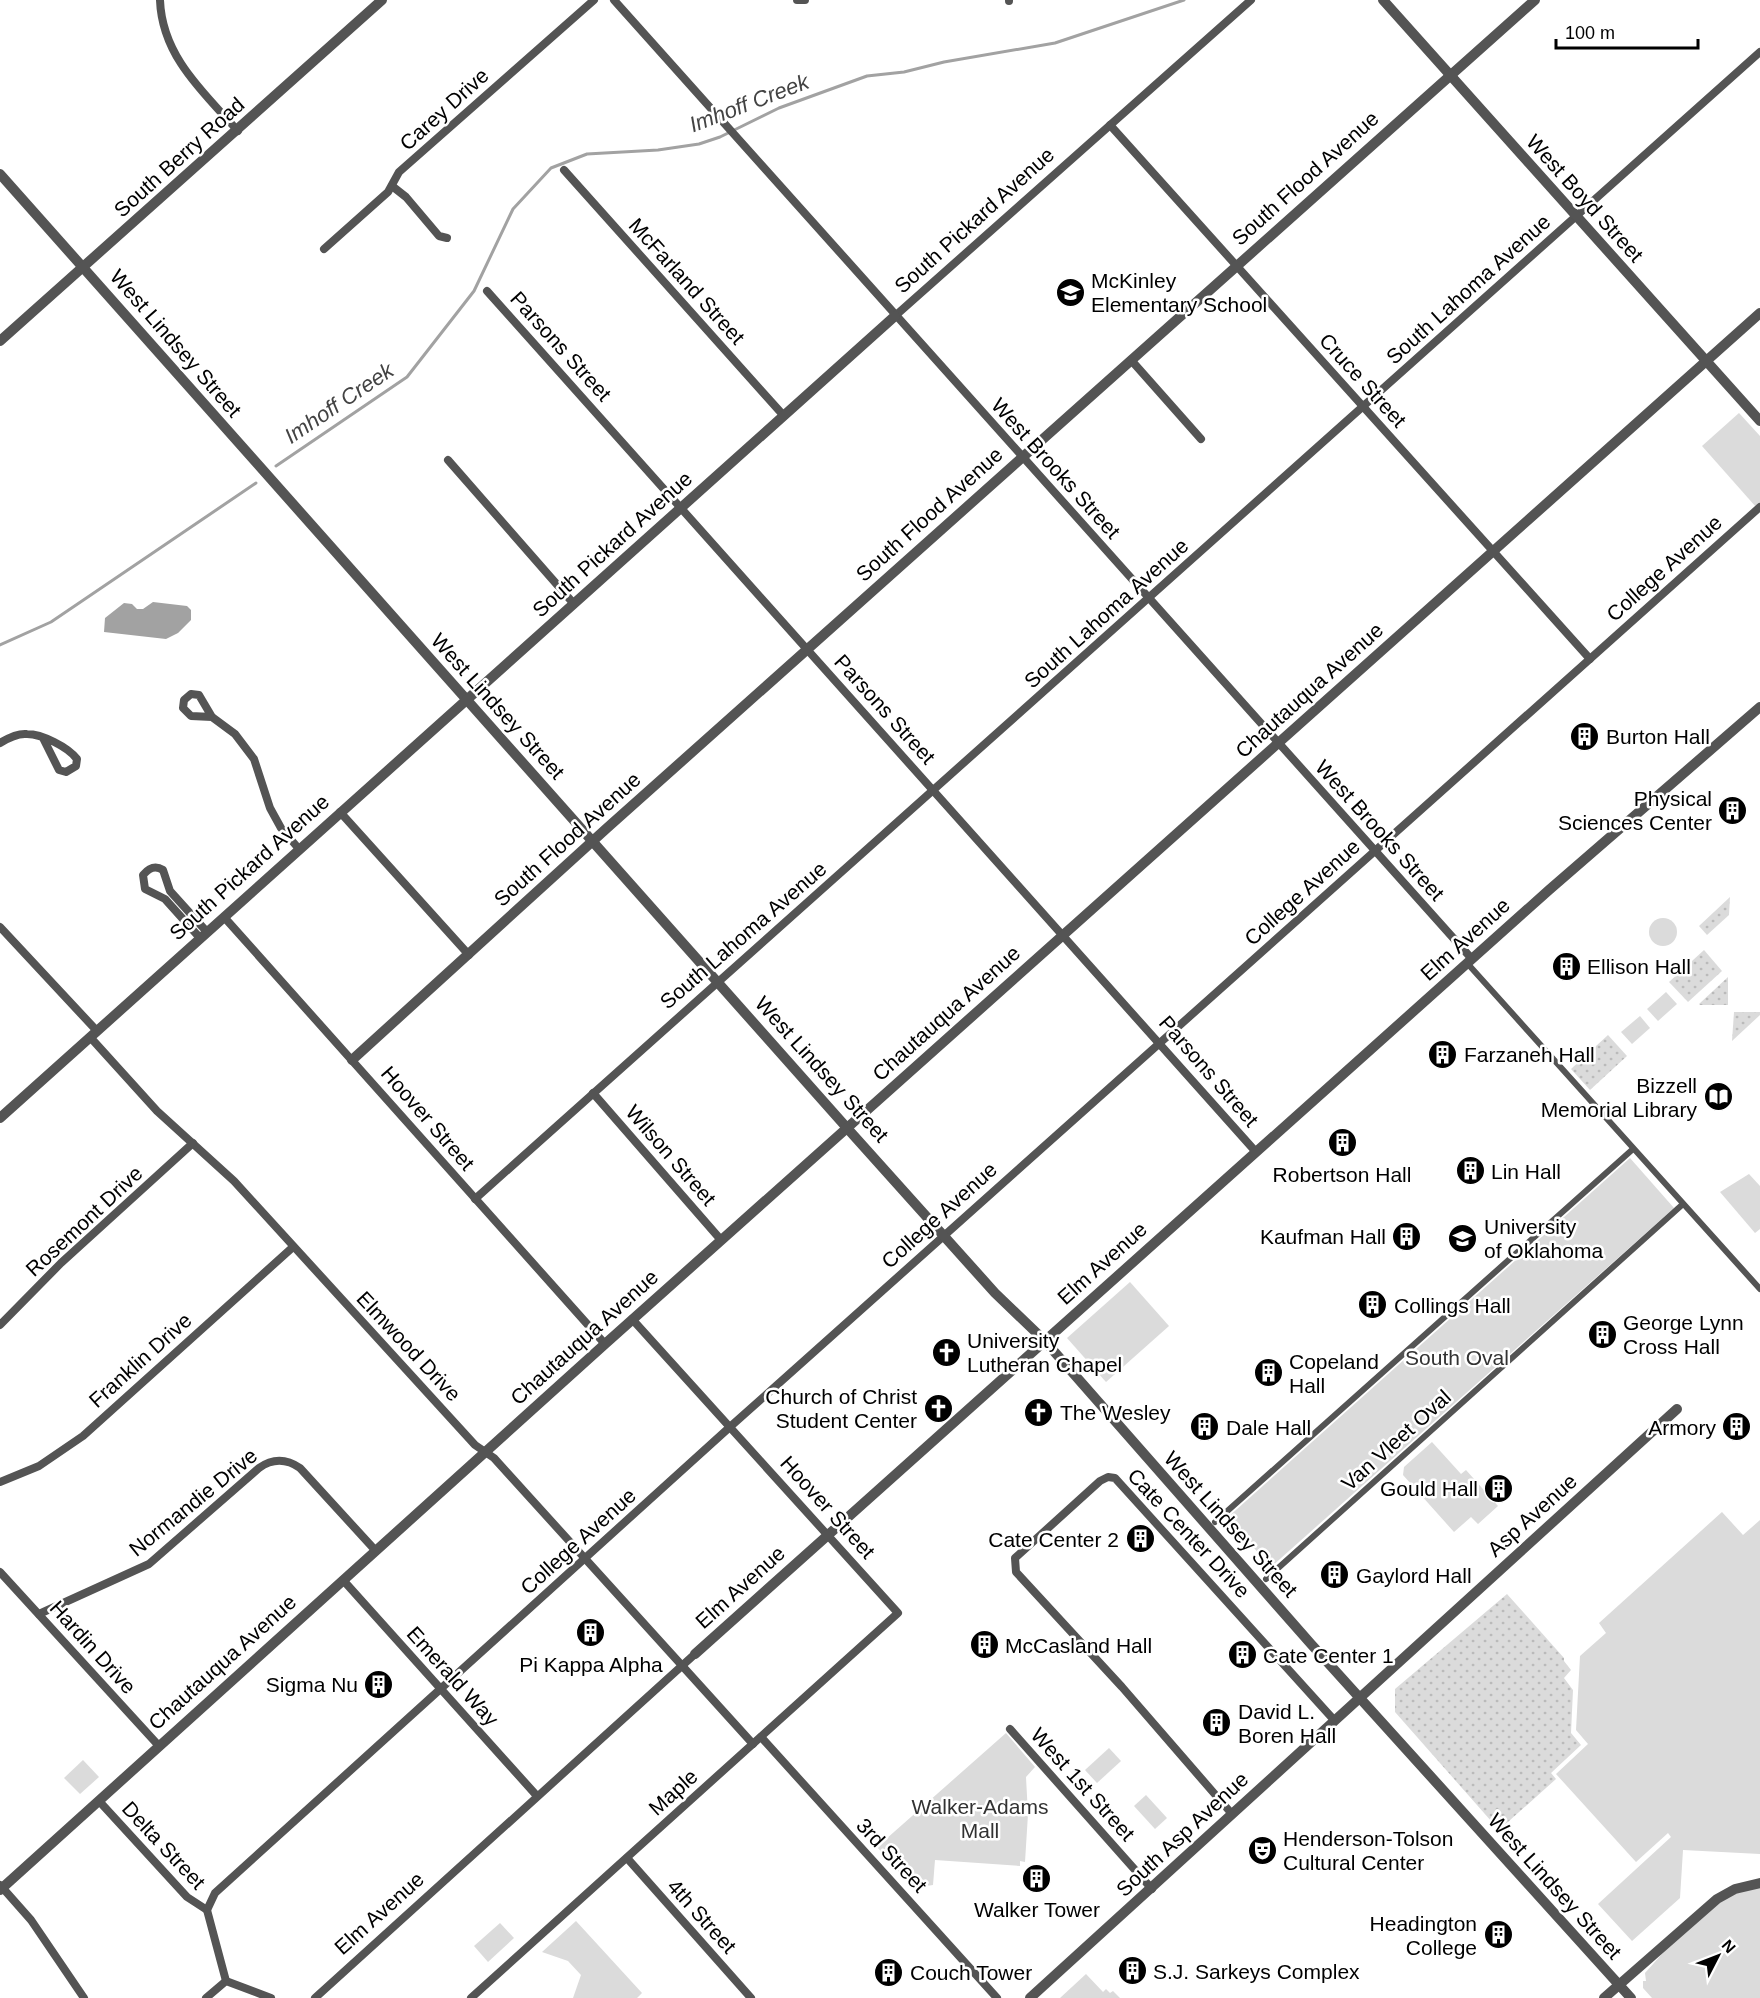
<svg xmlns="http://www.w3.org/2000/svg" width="1760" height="1998" viewBox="0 0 1760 1998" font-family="Helvetica,sans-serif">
	<defs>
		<pattern id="grass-dots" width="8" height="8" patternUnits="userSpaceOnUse" patternTransform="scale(1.5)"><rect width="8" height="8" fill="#dbdbdb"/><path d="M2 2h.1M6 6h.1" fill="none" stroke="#bababa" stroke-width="1.8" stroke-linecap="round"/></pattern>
	</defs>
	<rect width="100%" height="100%" fill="#fff"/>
	<g fill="url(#grass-dots)">
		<polygon points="1730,897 1729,915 1707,935 1699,926"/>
		<polygon points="1704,950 1722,971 1688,1002 1669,982"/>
		<polygon points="1728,977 1728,1005 1700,1005 1699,1004"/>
		<polygon points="1734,1012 1760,1012 1760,1015 1732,1041"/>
		<polygon points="1608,1035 1627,1056 1590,1090 1571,1069"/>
		<polygon points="1507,1594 1564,1658 1564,1661 1571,1670 1564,1678 1573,1690 1571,1733 1581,1745 1551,1773 1556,1779 1499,1830 1395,1712 1395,1689"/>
	</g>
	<g fill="#dbdbdb">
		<polygon points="1739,413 1760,436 1760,503 1756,507 1702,446"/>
		<circle cx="1663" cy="932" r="14"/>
		<polygon points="1666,992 1677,1004 1658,1021 1647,1009"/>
		<polygon points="1640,1016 1650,1028 1632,1044 1621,1032"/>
		<polygon points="1630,1158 1674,1208 1271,1567 1227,1518"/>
		<polygon points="1749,1174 1760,1186 1760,1229 1755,1233 1720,1192"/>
		<polygon points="1130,1282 1169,1326 1106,1382 1067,1338"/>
		<polygon points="1432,1442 1461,1474 1466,1470 1498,1506 1478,1524 1471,1517 1454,1532 1403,1475 1404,1467"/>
		<polygon points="1722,1512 1743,1535 1760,1520 1760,1854 1683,1850 1680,1898 1632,1941 1598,1904 1671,1837 1668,1833 1636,1862 1556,1774 1588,1744 1576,1730 1580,1656 1606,1633 1599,1623"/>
		<polygon points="1006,1733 1035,1767 1026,1777 1028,1814 1025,1862 1020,1861 1020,1866 935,1860 933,1885 913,1888 877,1847"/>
		<polygon points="1109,1748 1121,1761 1097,1783 1085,1770"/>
		<polygon points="83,1760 99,1777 80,1794 64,1778"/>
		<polygon points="1146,1795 1167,1818 1155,1829 1134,1806"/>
		<path d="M1760 1884V1998H1652L1643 1988V1981H1646L1645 1973C1681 1934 1705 1896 1760 1884Z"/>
		<polygon points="576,1921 642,1993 637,1998 573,1998 581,1975 568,1961 542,1952"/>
		<polygon points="500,1923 514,1938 488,1962 474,1946"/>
		<polygon points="1086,1974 1103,1992 1106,1989 1110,1993 1113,1991 1120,1998 1060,1998"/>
	</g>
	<polygon fill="#a2a2a2" points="153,602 187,606 191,610 191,620 178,633 166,639 104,632 105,618 124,603 132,604 137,609 143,609"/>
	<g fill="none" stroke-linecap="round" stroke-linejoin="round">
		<g stroke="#a2a2a2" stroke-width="3">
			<polyline points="276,466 407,377 474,291 513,209 551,168 587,154 658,150 699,144 720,137 779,108 867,76 904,72 944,62 1055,43 1184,0"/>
			<polyline points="0,645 51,622 256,483"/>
		</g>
		<g stroke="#545454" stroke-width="6">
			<polyline points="1467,963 1760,1289"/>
			<polyline points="1215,1522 1633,1149"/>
			<polyline points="1266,1579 1683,1204"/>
		</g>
		<g stroke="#545454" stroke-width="8">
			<path d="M160 0C162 56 203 92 238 131"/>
			<polyline points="614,0 1472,959"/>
			<polyline points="797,0 805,0"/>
			<polyline points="1009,0 1009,1"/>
			<polyline points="1110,125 1590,659"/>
			<polyline points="564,170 784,416"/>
			<polyline points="392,186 406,197 439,236 447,238"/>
			<polyline points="324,249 388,192 399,172 594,0"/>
			<polyline points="487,291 1256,1152"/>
			<polyline points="895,316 1251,0"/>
			<polyline points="1131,360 1201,439"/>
			<polyline points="448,460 574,604"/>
			<polyline points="212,717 191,716 183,708 184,700 191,694 199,695 212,717 235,734 254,759 270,808 281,828 299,849"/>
			<path d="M0 743C8 738 17 733 27 734 42 734 68 747 77 759L76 766 66 772 59 770 43 738"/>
			<polyline points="340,812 469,955"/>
			<polyline points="224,917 605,1344"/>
			<polyline points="0,927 97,1031"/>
			<path d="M200 938 165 899 145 889 143 875C149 868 155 865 163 870L170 891 207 932"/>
			<polyline points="90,1037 157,1111 234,1181 475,1445 494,1458 753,1744"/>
			<polyline points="593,1093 721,1240"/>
			<polyline points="475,1199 1760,52"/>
			<polyline points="0,1325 61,1263 193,1143"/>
			<polyline points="0,1482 39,1466 83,1436 293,1247"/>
			<polyline points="0,1572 159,1746"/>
			<polyline points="343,1580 537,1796"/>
			<path d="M39 1614 149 1564 259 1468C273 1458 287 1459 300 1468L375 1550"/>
			<polyline points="1010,1729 1152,1889"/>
			<polyline points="761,1737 997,1998"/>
			<polyline points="99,1801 187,1897 207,1910"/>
			<polyline points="1232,1814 1122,1687 1016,1572 1015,1558 1100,1481 1108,1477 1115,1478 1334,1720"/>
			<polyline points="627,1858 751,1998"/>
			<polyline points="0,1885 31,1920 84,1998"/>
			<polyline points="226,1981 207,1910 215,1893 731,1426 1760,507"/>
			<polyline points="206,1998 226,1981 271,1998"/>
			<polyline points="315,1998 695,1654"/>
			<polyline points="471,1998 898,1613 632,1319"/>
		</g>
		<g stroke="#545454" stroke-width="10">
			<polyline points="1383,0 1760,421"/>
			<polyline points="0,174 847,1128 995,1293 1044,1340 1311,1644 1631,1998"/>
			<polyline points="0,341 382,0"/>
			<polyline points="352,1060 607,828 1535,0"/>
			<polyline points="0,1118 895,316"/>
			<polyline points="695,1654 1549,890 1760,707"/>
			<polyline points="0,1890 605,1344 1760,313"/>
			<polyline points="1030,1998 1677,1409"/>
			<polyline points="1604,1998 1717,1899 1735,1889 1760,1883"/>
		</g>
	</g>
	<defs>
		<symbol id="school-disc" viewBox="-11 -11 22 22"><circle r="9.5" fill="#000" stroke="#fff"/><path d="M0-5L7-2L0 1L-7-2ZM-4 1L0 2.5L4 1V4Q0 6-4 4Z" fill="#fff"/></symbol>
		<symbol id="building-disc" viewBox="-11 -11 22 22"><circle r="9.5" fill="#000" stroke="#fff"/><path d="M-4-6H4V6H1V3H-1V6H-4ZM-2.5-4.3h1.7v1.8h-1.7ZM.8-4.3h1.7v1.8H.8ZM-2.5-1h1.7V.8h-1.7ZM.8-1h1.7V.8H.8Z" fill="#fff"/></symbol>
		<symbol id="library-disc" viewBox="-11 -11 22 22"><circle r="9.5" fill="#000" stroke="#fff"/><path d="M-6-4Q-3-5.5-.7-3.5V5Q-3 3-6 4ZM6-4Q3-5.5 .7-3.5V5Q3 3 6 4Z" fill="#fff"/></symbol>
		<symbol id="university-disc" viewBox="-11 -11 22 22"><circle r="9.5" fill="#000" stroke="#fff"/><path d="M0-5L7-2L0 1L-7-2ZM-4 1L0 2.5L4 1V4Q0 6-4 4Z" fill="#fff"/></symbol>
		<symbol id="church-disc" viewBox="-11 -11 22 22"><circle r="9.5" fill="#000" stroke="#fff"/><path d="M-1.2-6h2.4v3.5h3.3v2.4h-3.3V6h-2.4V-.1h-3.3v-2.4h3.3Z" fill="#fff"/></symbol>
		<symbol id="theatre-disc" viewBox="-11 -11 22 22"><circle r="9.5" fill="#000" stroke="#fff"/><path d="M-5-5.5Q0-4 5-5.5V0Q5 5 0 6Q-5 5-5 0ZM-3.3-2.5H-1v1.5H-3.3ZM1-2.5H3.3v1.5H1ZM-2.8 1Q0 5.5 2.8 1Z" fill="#fff"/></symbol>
	</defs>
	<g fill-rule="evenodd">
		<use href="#school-disc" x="1054" y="276" width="33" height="33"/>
		<use href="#building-disc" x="1568" y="720" width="33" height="33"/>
		<use href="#building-disc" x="1716" y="794" width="33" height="33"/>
		<use href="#building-disc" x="1550" y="950" width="33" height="33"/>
		<use href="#building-disc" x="1426" y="1038" width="33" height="33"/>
		<use href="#library-disc" x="1702" y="1080" width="33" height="33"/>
		<use href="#building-disc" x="1326" y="1126" width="33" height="33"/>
		<use href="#building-disc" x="1454" y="1154" width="33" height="33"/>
		<use href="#building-disc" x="1390" y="1220" width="33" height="33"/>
		<use href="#university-disc" x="1446" y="1222" width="33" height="33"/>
		<use href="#building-disc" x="1356" y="1288" width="33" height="33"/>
		<use href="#building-disc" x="1586" y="1318" width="33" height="33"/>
		<use href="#church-disc" x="930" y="1336" width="33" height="33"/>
		<use href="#building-disc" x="1252" y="1356" width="33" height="33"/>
		<use href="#church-disc" x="922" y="1392" width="33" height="33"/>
		<use href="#church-disc" x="1022" y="1396" width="33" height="33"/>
		<use href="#building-disc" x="1188" y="1410" width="33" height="33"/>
		<use href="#building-disc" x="1720" y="1410" width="33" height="33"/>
		<use href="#building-disc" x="1482" y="1472" width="33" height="33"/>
		<use href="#building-disc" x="1124" y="1522" width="33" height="33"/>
		<use href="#building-disc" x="1318" y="1558" width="33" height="33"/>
		<use href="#building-disc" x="574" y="1616" width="33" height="33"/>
		<use href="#building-disc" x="968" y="1628" width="33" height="33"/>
		<use href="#building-disc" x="1226" y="1638" width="33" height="33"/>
		<use href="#building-disc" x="362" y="1668" width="33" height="33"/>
		<use href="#building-disc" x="1200" y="1706" width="33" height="33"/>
		<use href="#theatre-disc" x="1246" y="1834" width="33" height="33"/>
		<use href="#building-disc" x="1020" y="1862" width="33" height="33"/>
		<use href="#building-disc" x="1482" y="1918" width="33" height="33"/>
		<use href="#building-disc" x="1116" y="1954" width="33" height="33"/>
		<use href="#building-disc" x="872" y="1956" width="33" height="33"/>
	</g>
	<g text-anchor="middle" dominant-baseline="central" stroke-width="5" stroke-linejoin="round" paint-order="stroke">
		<g font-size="21" fill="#000" stroke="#fff">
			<text transform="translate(444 109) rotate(-42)">Carey Drive</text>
			<text transform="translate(179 157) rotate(-42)">South Berry Road</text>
			<text transform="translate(1305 178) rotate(-42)">South Flood Avenue</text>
			<text transform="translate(1585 198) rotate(48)">West Boyd Street</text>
			<text transform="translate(974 220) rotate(-42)">South Pickard Avenue</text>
			<text transform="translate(687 281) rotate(48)">McFarland Street</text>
			<text transform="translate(1468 289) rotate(-42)">South Lahoma Avenue</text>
			<text transform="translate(176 343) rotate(49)">West Lindsey Street</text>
			<text transform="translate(561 346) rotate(48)">Parsons Street</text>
			<text transform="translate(1363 380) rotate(48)">Cruce Street</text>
			<text transform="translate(1056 468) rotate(48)">West Brooks Street</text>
			<text transform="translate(929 514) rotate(-42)">South Flood Avenue</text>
			<text transform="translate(612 544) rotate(-42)">South Pickard Avenue</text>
			<text transform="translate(1664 568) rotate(-42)">College Avenue</text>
			<text transform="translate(1106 613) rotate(-42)">South Lahoma Avenue</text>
			<text transform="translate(1309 690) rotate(-42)">Chautauqua Avenue</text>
			<text transform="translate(498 706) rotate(48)">West Lindsey Street</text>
			<text transform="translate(885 709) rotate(48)">Parsons Street</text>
			<text transform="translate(1380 830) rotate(48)">West Brooks Street</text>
			<text transform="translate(567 839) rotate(-42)">South Flood Avenue</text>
			<text transform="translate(249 867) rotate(-42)">South Pickard Avenue</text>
			<text transform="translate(1302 892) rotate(-42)">College Avenue</text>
			<text transform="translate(743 935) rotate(-41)">South Lahoma Avenue</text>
			<text transform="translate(1465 939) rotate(-42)">Elm Avenue</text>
			<text transform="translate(946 1013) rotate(-42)">Chautauqua Avenue</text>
			<text transform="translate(822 1069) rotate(48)">West Lindsey Street</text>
			<text transform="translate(1209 1071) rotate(49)">Parsons Street</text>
			<text transform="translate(428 1118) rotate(49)">Hoover Street</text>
			<text transform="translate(671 1155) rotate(49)">Wilson Street</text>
			<text transform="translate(939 1215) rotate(-42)">College Avenue</text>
			<text transform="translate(84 1221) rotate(-43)">Rosemont Drive</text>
			<text transform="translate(1102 1263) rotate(-42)">Elm Avenue</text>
			<text transform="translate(584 1337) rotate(-42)">Chautauqua Avenue</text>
			<text transform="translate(409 1346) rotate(47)">Elmwood Drive</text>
			<text transform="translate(140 1360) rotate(-42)">Franklin Drive</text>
			<text transform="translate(1396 1440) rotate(-42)">Van Vleet Oval</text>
			<text transform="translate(193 1502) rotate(-39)">Normandie Drive</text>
			<text transform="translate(828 1507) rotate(48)">Hoover Street</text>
			<text transform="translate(1532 1515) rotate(-42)">Asp Avenue</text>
			<text transform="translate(1231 1524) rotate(48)">West Lindsey Street</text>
			<text transform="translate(1189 1533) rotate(47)">Cate Center Drive</text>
			<text transform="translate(578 1541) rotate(-42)">College Avenue</text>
			<text transform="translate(740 1587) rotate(-42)">Elm Avenue</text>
			<text transform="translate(93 1647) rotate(48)">Hardin Drive</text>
			<text transform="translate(222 1662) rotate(-42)">Chautauqua Avenue</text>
			<text transform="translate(453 1676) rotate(48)">Emerald Way</text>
			<text transform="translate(1083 1784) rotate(48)">West 1st Street</text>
			<text transform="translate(673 1792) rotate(-42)">Maple</text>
			<text transform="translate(1182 1834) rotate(-43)">South Asp Avenue</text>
			<text transform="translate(164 1845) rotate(47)">Delta Street</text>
			<text transform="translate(892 1855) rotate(47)">3rd Street</text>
			<text transform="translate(1555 1886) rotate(48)">West Lindsey Street</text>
			<text transform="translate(379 1913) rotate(-42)">Elm Avenue</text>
			<text transform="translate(702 1916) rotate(48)">4th Street</text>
		</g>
		<g font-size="21" fill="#000" stroke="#fff" text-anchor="start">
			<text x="1091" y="280">McKinley<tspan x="1091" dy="24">Elementary School</tspan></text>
			<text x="1606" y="736">Burton Hall</text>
			<text x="1712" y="798" text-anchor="end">Physical<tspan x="1712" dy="24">Sciences Center</tspan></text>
			<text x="1587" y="966">Ellison Hall</text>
			<text x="1464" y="1054">Farzaneh Hall</text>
			<text x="1697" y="1085" text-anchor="end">Bizzell<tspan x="1697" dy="24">Memorial Library</tspan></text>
			<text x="1491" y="1171">Lin Hall</text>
			<text x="1342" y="1174" text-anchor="middle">Robertson Hall</text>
			<text x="1484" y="1226">University<tspan x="1484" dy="24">of Oklahoma</tspan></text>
			<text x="1386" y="1236" text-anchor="end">Kaufman Hall</text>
			<text x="1394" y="1305">Collings Hall</text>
			<text x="1623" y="1322">George Lynn<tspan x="1623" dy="24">Cross Hall</tspan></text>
			<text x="967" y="1340">University<tspan x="967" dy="24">Lutheran Chapel</tspan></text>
			<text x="1289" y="1361">Copeland<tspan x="1289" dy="24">Hall</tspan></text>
			<text x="917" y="1396" text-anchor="end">Church of Christ<tspan x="917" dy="24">Student Center</tspan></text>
			<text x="1060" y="1412">The Wesley</text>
			<text x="1226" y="1427">Dale Hall</text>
			<text x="1716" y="1427" text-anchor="end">Armory</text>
			<text x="1478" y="1488" text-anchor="end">Gould Hall</text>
			<text x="1119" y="1539" text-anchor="end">Cate Center 2</text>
			<text x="1356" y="1575">Gaylord Hall</text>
			<text x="1005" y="1645">McCasland Hall</text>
			<text x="1263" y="1655">Cate Center 1</text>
			<text x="591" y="1664" text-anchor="middle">Pi Kappa Alpha</text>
			<text x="358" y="1684" text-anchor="end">Sigma Nu</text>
			<text x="1238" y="1711">David L.<tspan x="1238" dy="24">Boren Hall</tspan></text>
			<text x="1283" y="1838">Henderson-Tolson<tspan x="1283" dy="24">Cultural Center</tspan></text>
			<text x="1037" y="1909" text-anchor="middle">Walker Tower</text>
			<text x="1477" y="1923" text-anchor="end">Headington<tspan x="1477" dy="24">College</tspan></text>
			<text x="1153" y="1971">S.J. Sarkeys Complex</text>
			<text x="910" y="1972">Couch Tower</text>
		</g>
		<g font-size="21" fill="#323232" stroke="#fff">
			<text x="1457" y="1357">South Oval</text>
			<text x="980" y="1806">Walker-Adams<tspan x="980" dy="24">Mall</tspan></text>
		</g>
		<g font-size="22" font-style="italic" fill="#434343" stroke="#fff">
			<text transform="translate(749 103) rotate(-21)">Imhoff Creek</text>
			<text transform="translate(339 403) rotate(-34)">Imhoff Creek</text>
		</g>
	</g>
	<g transform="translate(1718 1956) rotate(48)" stroke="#ffffff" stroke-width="4.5" paint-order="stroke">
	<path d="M0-4.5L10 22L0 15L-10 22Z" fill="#000000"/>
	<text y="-9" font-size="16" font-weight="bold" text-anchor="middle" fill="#000000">N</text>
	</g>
	<path d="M1556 39v9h142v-9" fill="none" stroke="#000000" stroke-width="3"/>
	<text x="1565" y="39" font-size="18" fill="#000000" stroke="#ffffff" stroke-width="4.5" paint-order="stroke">100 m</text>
</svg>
